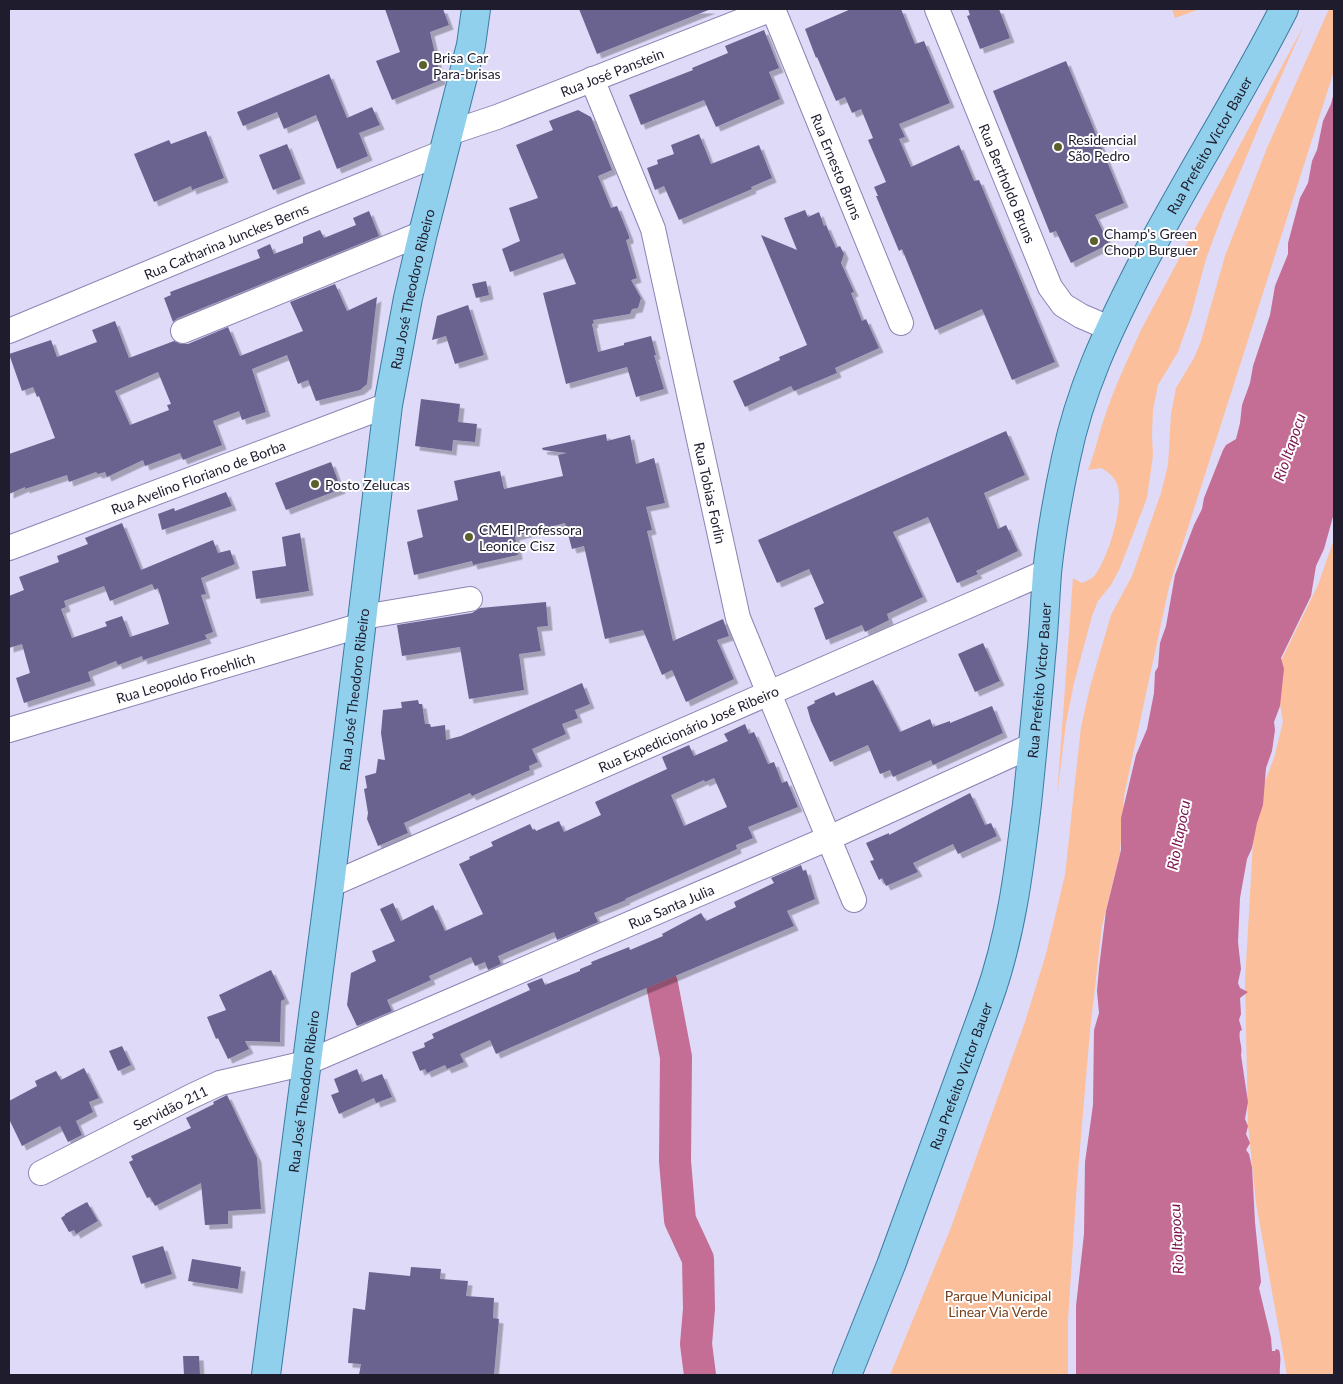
<svg xmlns="http://www.w3.org/2000/svg" width="1343" height="1384" viewBox="0 0 1343 1384" font-family="Lato,sans-serif">
	<defs>
		<filter id="shadow"><feDropShadow dx="4.5" dy="4.5" stdDeviation="0" flood-color="#0004"/></filter>
	</defs>
	<rect width="100%" height="100%" fill="#dedaf8"/>
	<g fill="#fcbf9b">
		<polygon points="1172,9 1200,9 1175,18"/>
		<polygon points="1329,9 1334,9 1334,71 1169,587 1124,796 1120,853 1102,926 1090,1031 1077,1183 1068,1320 1068,1375 890,1375 950,1230 1025,1022 1046,954 1065,875 1081,727 1090,687 1111,615 1132,576 1161,493 1168,465 1171,414 1176,388 1194,358 1201,341 1225,256 1267,148"/>
		<path d="M1304 25 1263 117 1223 213 1206 259 1191 315 1178 352 1158 385 1153 410 1152 435 1153 455 1147 498 1120 568 1111 585 1098 601 1092 616 1074 683 1066 723 1057 797 1073 578 1082 583C1086 581 1092 579 1095 575 1108 558 1125 504 1117 484 1114 476 1108 472 1101 468L1088 470C1095 453 1098 436 1104 419 1114 388 1128 359 1141 330Z"/>
		<polygon points="1334,539 1334,1375 1287,1375 1256,1203 1248,1125 1245,981 1255,808 1274,758 1283,722 1275,673 1318,585"/>
	</g>
	<path fill="#c46e96" d="M1334 92V513L1324 549 1316 566 1311 596 1281 658 1284 669 1280 706 1274 722 1275 730 1272 751 1266 768 1263 805 1257 823 1252 848 1247 859 1240 898 1238 942 1241 969 1238 983 1240 988 1248 992 1240 998 1241 1014 1239 1020 1242 1030 1240 1031C1238 1040 1243 1046 1241 1055L1248 1102 1245 1119 1248 1126 1246 1134 1250 1143 1246 1150 1249 1154 1252 1167 1255 1222 1261 1282 1259 1288 1271 1338 1272 1351H1275L1276 1349 1279 1350C1282 1359 1279 1366 1280 1375H1076V1306L1084 1234 1085 1162 1093 1105 1094 1030 1099 1013 1097 991 1099 968 1106 911 1121 850V818L1136 755 1147 729 1154 693 1155 672 1158 667 1160 643 1166 626 1175 575 1194 525 1202 509 1204 498 1223 450 1226 445 1236 439 1240 423 1242 405 1250 383 1253 366 1270 315 1275 286 1288 254V243L1300 198 1308 183 1312 161 1317 150 1323 121 1331 104Z"/>
	<g fill="none" stroke-linecap="round" stroke-linejoin="round">
		<polyline stroke="#c46e96" stroke-width="32" points="662,984 676,1057 675,1161 680,1220 698,1259 699,1309 696,1344 700,1375"/>
	</g>
	<g fill="#6b6390" fill-rule="evenodd" filter="url(#shadow)">
		<polygon points="385,9 443,9 449,25 430,32 441,80 392,100 376,61 400,52"/>
		<polygon points="579,9 711,9 597,54"/>
		<polygon points="851,9 901,9 915,44 924,41 950,103 899,124 905,137 899,139 911,167 959,145 974,181 979,180 1055,362 1012,380 982,309 935,330 902,249 899,251 876,196 878,196 874,187 886,182 868,140 873,138 861,109 852,113 845,97 836,101 817,57 816,58 805,29"/>
		<polygon points="968,9 999,9 1010,38 980,49 967,16 970,15"/>
		<polygon points="764,30 779,68 769,72 780,99 716,127 704,100 641,125 629,95 693,70 692,68 728,53 725,46"/>
		<polygon points="1066,61 1124,203 1095,215 1109,244 1071,263 1056,231 1050,233 993,91"/>
		<polygon points="329,74 347,118 372,107 380,125 359,133 368,156 337,169 316,115 284,129 277,112 243,126 237,112"/>
		<polygon points="578,110 591,117 612,170 598,176 611,208 617,206 629,236 629,239 626,240 637,278 631,280 641,298 638,308 632,309 630,314 593,320 594,323 592,324 598,352 624,345 624,343 651,336 656,355 654,355 664,389 636,397 627,367 566,384 543,293 576,284 563,253 510,272 502,249 520,241 509,208 538,198 516,145 553,130 549,121"/>
		<polygon points="206,131 224,178 192,190 191,186 154,202 134,154 169,140 171,144"/>
		<polygon points="699,134 711,164 759,145 772,178 751,187 752,189 679,220 664,186 655,190 647,168 658,164 657,160 674,154 671,145"/>
		<polygon points="287,144 301,179 273,190 259,155"/>
		<polygon points="805,210 808,217 819,212 824,226 826,225 836,248 840,246 844,254 841,263 854,292 851,293 862,321 866,319 879,348 835,368 837,373 794,391 791,386 745,407 733,381 780,360 779,357 807,345 761,235 797,250 784,218"/>
		<polygon points="369,211 379,236 178,318 173,322 164,298 171,295 170,292 260,258 257,250 270,244 274,254 303,243 303,237 320,230 324,238 356,225 353,218"/>
		<polygon points="486,281 489,295 476,298 472,284"/>
		<path d="M335 284 347 311 377 297 367 384 360 390 316 401 308 380 298 384 287 355 252 369 266 412 242 420 239 411 213 421 222 445 183 460 180 453 145 466 143 460 107 477 105 472 98 474 96 472 69 482 67 475 25 489V487L9 494V454L55 438 39 396 37 397 33 387 22 391 9 354 51 340 57 357 97 342 92 330 115 321 129 358 174 341 181 344H188L228 327 240 356 303 331 290 302ZM158 372 171 404 167 405 169 410 130 425 115 391Z"/>
		<polygon points="468,305 484,355 455,364 446,336 432,340 437,316"/>
		<polygon points="421,399 460,404 458,422 477,424 475,442 453,440 452,451 415,446"/>
		<polygon points="1006,431 1025,475 984,493 998,529 1006,525 1018,551 976,571 978,574 957,583 928,517 893,532 923,597 887,614 889,620 865,632 862,625 826,640 814,608 824,603 809,569 777,583 758,540"/>
		<polygon points="606,434 607,441 630,435 636,464 654,458 665,503 646,507 652,530 647,531 673,641 723,619 729,636 717,640 734,679 686,702 672,670 662,675 643,630 605,639 584,546 572,549 565,523 515,536 518,555 473,565 472,561 414,575 407,542 423,537 417,510 458,500 454,481 500,471 504,489 563,476 558,455 567,453 543,450 542,448"/>
		<polygon points="331,462 341,489 286,510 275,483"/>
		<polygon points="226,492 232,506 162,530 158,514 174,508 175,511"/>
		<path d="M122 523 141 570 213 540 218 553 230 550 235 564 201 578 206 594 201 595 213 632 205 635 207 639 143 660 142 656 118 665 116 661 88 672 91 681 24 703 16 678 30 673 22 644 9 648V596L24 590 19 577 59 562 57 556 88 544 85 538ZM152 584 155 590 158 588 169 624 130 637 122 616 105 622 107 626 72 638 61 609 66 607 64 601 104 586 110 601Z"/>
		<polygon points="300,533 309,591 256,599 252,571 286,566 282,537"/>
		<polygon points="546,602 548,626 537,627 541,651 519,654 524,690 469,699 460,647 402,656 397,625 472,613 480,608"/>
		<polygon points="983,643 1000,681 975,692 958,654"/>
		<polygon points="873,680 900,732 930,719 933,727 950,721 950,723 992,706 1003,733 933,765 931,760 893,777 890,770 880,774 868,745 830,762 811,721 807,707 815,703 814,701 834,692 836,696"/>
		<polygon points="582,683 590,704 575,710 578,718 562,724 566,734 532,749 538,762 529,766 530,770 472,796 470,793 404,823 408,833 378,846 367,819 368,813 364,789 367,788 365,776 376,773 378,759 385,760 381,733 383,710 402,708 401,702 418,700 419,704 422,704 425,724 430,724 431,727 445,725 446,740 461,736"/>
		<path d="M745 724 749 734 754 732 768 764 774 762 782 783 787 781 798 807 748 827 753 838 736 845 737 849 656 885 625 899 626 900 594 913 598 922 557 940 554 932 498 956 501 964 488 970 485 962 475 966 471 957 429 976 431 980 387 1000 392 1011 357 1026 347 1005 351 973 376 961 372 951 395 941 380 909 393 903 401 921 433 905 445 931 483 914 459 864 470 859 469 857 493 846 491 842 530 824 533 830 535 829 536 831 559 821 564 832 601 815 595 802 667 769 662 757 689 745 694 756 728 741 724 734ZM714 778 727 807 684 826 671 795 704 780 705 782Z"/>
		<polygon points="970,793 985,825 991,823 997,836 958,854 953,844 913,863 918,872 886,886 882,878 879,880 870,861 874,860 866,843 889,833 889,835"/>
		<polygon points="801,865 803,871 806,870 815,899 787,911 794,926 630,995 496,1054 490,1040 460,1054 464,1062 447,1069 445,1065 427,1073 425,1069 420,1071 412,1052 425,1047 424,1043 434,1038 432,1034 530,990 527,984 542,978 545,985 580,971 580,969 592,964 591,962 629,947 630,950 663,936 662,934 701,913 706,921 736,907 734,902 774,883 771,878"/>
		<polygon points="271,970 285,999 281,1001 280,1042 245,1041 249,1049 228,1059 218,1038 216,1039 207,1017 226,1010 219,995"/>
		<polygon points="122,1046 131,1065 118,1071 109,1051"/>
		<polygon points="84,1068 99,1098 89,1102 93,1112 76,1121 82,1135 68,1142 60,1126 22,1146 9,1119 9,1101 37,1086 35,1081 56,1071 61,1080"/>
		<polygon points="357,1069 362,1082 382,1074 392,1097 376,1103 374,1098 339,1114 331,1095 339,1092 334,1079"/>
		<polygon points="227,1095 257,1158 261,1209 228,1211 228,1224 205,1225 201,1183 155,1206 150,1197 147,1198 129,1162 133,1160 131,1156 191,1128 186,1118 214,1104 213,1102"/>
		<polygon points="87,1202 98,1221 76,1234 74,1230 69,1232 61,1218 65,1215 65,1214"/>
		<polygon points="163,1246 172,1274 141,1284 132,1256"/>
		<polygon points="192,1259 241,1267 238,1289 188,1281"/>
		<polygon points="411,1267 441,1269 440,1279 468,1281 466,1296 494,1298 493,1318 499,1319 494,1375 359,1375 361,1364 348,1363 353,1308 365,1310 369,1272 410,1276"/>
		<polygon points="183,1356 199,1356 200,1375 184,1375"/>
	</g>
	<g fill="none" stroke-linecap="round" stroke-linejoin="round">
		<defs>
			<g id="minor">
				<path id="s1" d="M773 9 901 323"/>
				<path id="s2" d="M937 9 1050 287 1063 305 1081 316 1109 328"/>
				<path id="s3" d="M592 79 653 229 738 618 854 900"/>
				<path id="s4" d="M449 133 497 117 772 9"/>
				<path id="s5" d="M9 331 307 207 444 152"/>
				<polyline points="183,331 423,233"/>
				<path id="s6" d="M9 548 388 405"/>
				<polyline points="363,617 470,599"/>
				<path id="s7" d="M9 730 362 625"/>
				<path id="s8" d="M330 885 1048 571"/>
				<path id="s9" d="M41 1173 192 1096 220 1083 306 1063 829 838 1033 745"/>
			</g>
			<g id="major">
				<path id="s10" d="M266 1375 330 885 388 405 408 298 423 233 471 45 476 9"/>
				<path id="s11" d="M847 1375 891 1265 988 1000C1011 936 1019 871 1027 804 1032 755 1037 706 1041 657 1044 629 1045 601 1047 573 1051 534 1058 495 1066 458 1080 390 1107 333 1138 272 1184 183 1239 98 1284 9"/>
			</g>
		</defs>
		<use href="#minor" stroke="#8b83b2" stroke-width="26"/>
		<use href="#major" stroke="#3a7ca1" stroke-width="30"/>
		<use href="#minor" stroke="#fff" stroke-width="24"/>
		<use href="#major" stroke="#91d0ec" stroke-width="28"/>
	</g>
	<g fill="#5d602d" stroke="#fff" stroke-width="2">
		<circle cx="423" cy="65" r="5"/>
		<circle cx="1058" cy="147" r="5"/>
		<circle cx="1094" cy="241" r="5"/>
		<circle cx="315" cy="484" r="5"/>
		<circle cx="469" cy="537" r="5"/>
	</g>
	<g text-anchor="middle" dominant-baseline="central" stroke-width="4" stroke-linejoin="round" paint-order="stroke">
		<g font-size="14" fill="#1f1c2e" stroke="#fff" text-anchor="start">
			<text x="433" y="57">Brisa Car<tspan x="433" dy="16">Para-brisas</tspan></text>
			<text x="1068" y="139">Residencial<tspan x="1068" dy="16">São Pedro</tspan></text>
			<text x="1104" y="233">Champ's Green<tspan x="1104" dy="16">Chopp Burguer</tspan></text>
			<text x="325" y="484">Posto Zelucas</text>
			<text x="479" y="529">CMEI Professora<tspan x="479" dy="16">Leonice Cisz</tspan></text>
		</g>
		<g font-size="14" fill="#1f1c2e" stroke="#fff">
			<text stroke="none"><textPath href="#s4" startOffset="174">Rua José Panstein</textPath></text>
			<text stroke="none"><textPath href="#s11" startOffset="1295">Rua Prefeito Victor Bauer</textPath></text>
			<text stroke="none"><textPath href="#s1" startOffset="170">Rua Ernesto Bruns</textPath></text>
			<text stroke="none"><textPath href="#s2" startOffset="188">Rua Bertholdo Bruns</textPath></text>
			<text stroke="none"><textPath href="#s5" startOffset="235">Rua Catharina Junckes Berns</textPath></text>
			<text stroke="none"><textPath href="#s10" startOffset="1096">Rua José Theodoro Ribeiro</textPath></text>
			<text stroke="none"><textPath href="#s6" startOffset="202">Rua Avelino Floriano de Borba</textPath></text>
			<text stroke="none"><textPath href="#s3" startOffset="432">Rua Tobias Forlin</textPath></text>
			<text stroke="none"><textPath href="#s7" startOffset="184">Rua Leopoldo Froehlich</textPath></text>
			<text stroke="none"><textPath href="#s11" startOffset="725">Rua Prefeito Victor Bauer</textPath></text>
			<text stroke="none"><textPath href="#s10" startOffset="691">Rua José Theodoro Ribeiro</textPath></text>
			<text stroke="none"><textPath href="#s8" startOffset="391">Rua Expedicionário José Ribeiro</textPath></text>
			<text stroke="none"><textPath href="#s9" startOffset="686">Rua Santa Julia</textPath></text>
			<text stroke="none"><textPath href="#s11" startOffset="320">Rua Prefeito Victor Bauer</textPath></text>
			<text stroke="none"><textPath href="#s10" startOffset="286">Rua José Theodoro Ribeiro</textPath></text>
			<text stroke="none"><textPath href="#s9" startOffset="145">Servidão 211</textPath></text>
		</g>
		<g font-size="14" fill="#76411d" stroke="#fff">
			<text x="998" y="1295">Parque Municipal<tspan x="998" dy="16">Linear Via Verde</tspan></text>
		</g>
		<g font-size="15" font-style="italic" fill="#7c134f" stroke="#fff">
			<text transform="translate(1289 447) rotate(-71)">Rio Itapocu</text>
			<text transform="translate(1178 835) rotate(-79)">Rio Itapocu</text>
			<text transform="translate(1176 1239) rotate(-93)">Rio Itapocu</text>
		</g>
	</g>
	<rect width="1343" height="1384" fill="none" stroke="#1f1c2e" stroke-width="20"/>
</svg>
